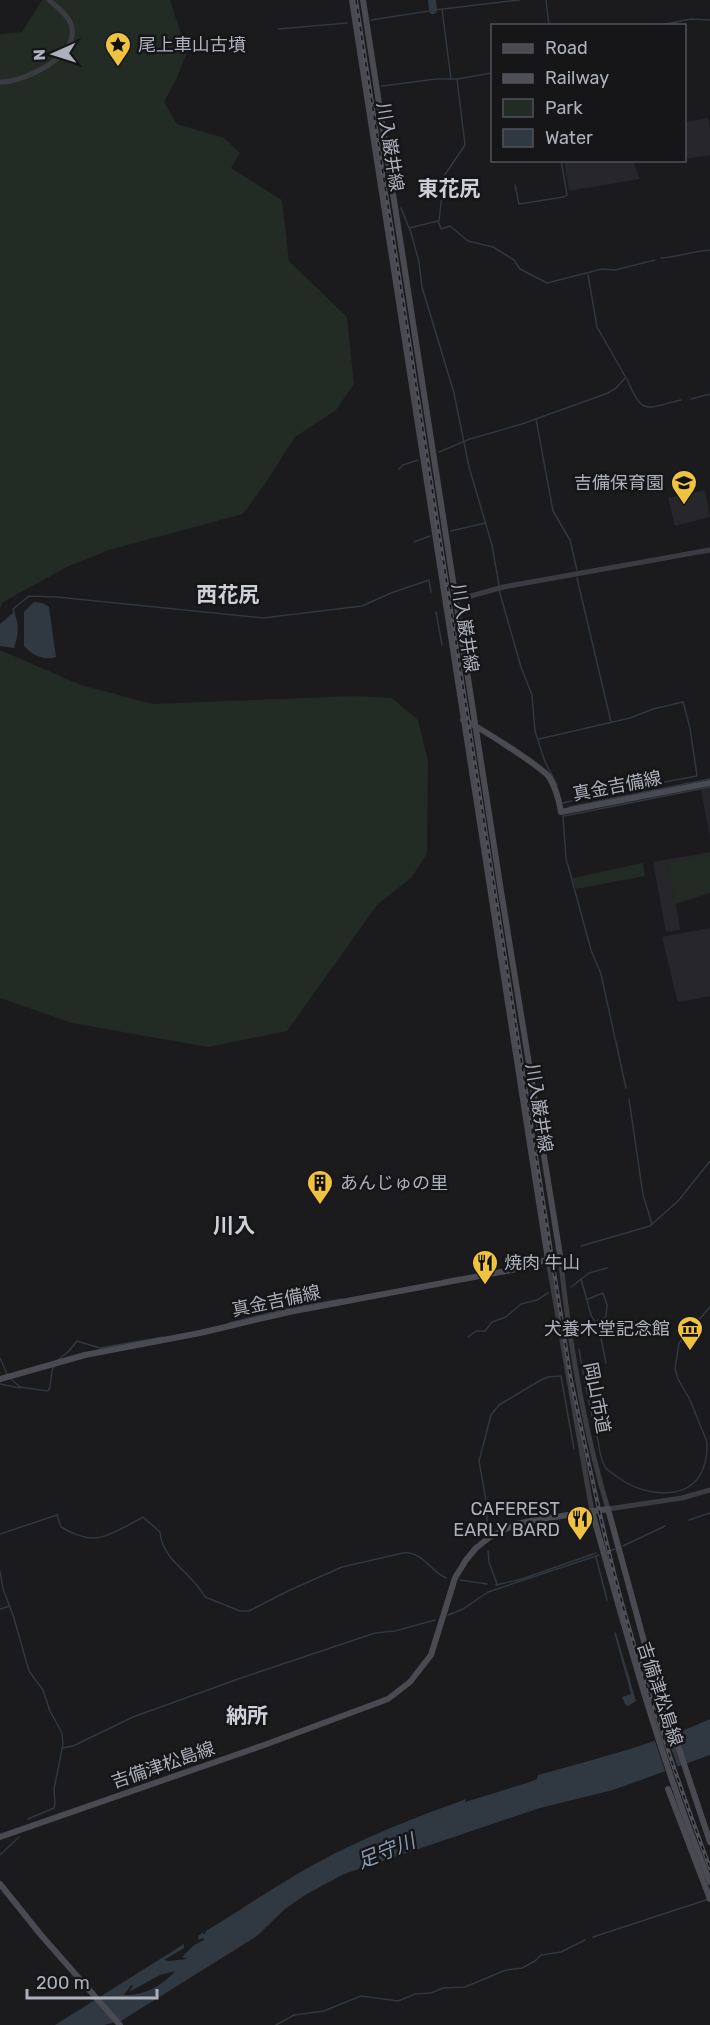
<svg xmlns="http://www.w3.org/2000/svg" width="710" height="2025" viewBox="0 0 710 2025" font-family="Rubik,'Noto Sans JP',sans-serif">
	<rect width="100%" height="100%" fill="#1b1a1d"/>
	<g fill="#27262a">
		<polygon points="708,118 710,129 710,155 685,159 685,122"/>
		<polygon points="564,161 633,161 640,179 569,191"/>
		<polygon points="705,490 710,517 675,526 668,498"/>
		<polygon points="710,787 710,838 701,790"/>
		<polygon points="710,852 710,893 676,904 680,930 666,932 653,862"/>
		<polygon points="710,928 710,996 679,1002 677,1000 662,937"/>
	</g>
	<g fill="#222b24">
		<polygon points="42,0 170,0 187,52 176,80 164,102 177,124 224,138 240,153 231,168 282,200 289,261 347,317 354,384 336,410 295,437 265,484 243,514 109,550 67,567 3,602 0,608 0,34 22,32"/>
		<polygon points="0,650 81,685 153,704 354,696 392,698 418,720 428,760 427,854 411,878 377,905 287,1031 208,1047 72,1023 0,998"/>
		<polygon points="710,854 710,892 678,903 675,900 669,867 672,862"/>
		<polygon points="643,863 645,876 576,889 572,878"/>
	</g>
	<g fill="#303841" fill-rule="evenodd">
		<path d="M34 602 43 603 49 607 56 657C44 661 32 655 24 646V612Z"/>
		<path d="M14 612C20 625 18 636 14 648L0 646V624Z"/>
		<polygon points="614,1632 616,1633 636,1701 628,1706 625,1704 622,1697 631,1694"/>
		<path d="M710 1719V1755L613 1790 540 1808 344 1874 305 1895 285 1909 257 1936 121 2021 104 2025H55L184 1944V1948L164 1960 169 1961 187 1959 182 1957 194 1945 204 1940 203 1938 198 1940V1936L202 1933 205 1934 206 1931C252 1903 297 1871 346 1848 385 1829 425 1814 466 1799L465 1802 530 1782 537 1779 538 1775C596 1759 655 1744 710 1719ZM175 1971C162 1986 143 1996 124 1995L131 1985 133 1986 129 1992 160 1975Z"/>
	</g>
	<polygon fill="#1b1a1d" points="666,1734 679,1770 666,1774 654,1738 660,1736 671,1766 661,1735"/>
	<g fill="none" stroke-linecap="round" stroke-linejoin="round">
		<g stroke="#303841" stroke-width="1.5">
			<polyline points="546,0 549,26"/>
			<polyline points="443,9 519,0"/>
			<polyline points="371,20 442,9 451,79"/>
			<polyline points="656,26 691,19 710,20"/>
			<polyline points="278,29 347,23"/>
			<polyline points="382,86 436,79 457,79 492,73"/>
			<polyline points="515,185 519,204 564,197 567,195 561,160"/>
			<polyline points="401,208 409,228 438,221 441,229 450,226 468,241 493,247 514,260 520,269 547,283 602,269 615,270 655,260"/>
			<polyline points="439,221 444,176 465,145 457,79"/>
			<polyline points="410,229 419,262 422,287 454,393 469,467 492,545 499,585"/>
			<path d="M661 258C678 257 693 251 710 250"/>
			<polyline points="588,275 597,327 625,376"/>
			<path d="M627 379C643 417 645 408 681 400"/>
			<polyline points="691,399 710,394"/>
			<polyline points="536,419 553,511 570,540 577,570"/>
			<polyline points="439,452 470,439 522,424 608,393 616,388 626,377"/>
			<polyline points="399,469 403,465 418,460"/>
			<polyline points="451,531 485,523"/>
			<polyline points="414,542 430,536"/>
			<polyline points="577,578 611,722"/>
			<polyline points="429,581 431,592"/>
			<polyline points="499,590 521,667 532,695 535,731 545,762 557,785"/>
			<polyline points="436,612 442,645"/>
			<polyline points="14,613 13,609 29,596 57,597 263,618 362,606 391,593 429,580"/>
			<polyline points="539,739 630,718 653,709 683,702 690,728 697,776 610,792 563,803"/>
			<polyline points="569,807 710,779"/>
			<polyline points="563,816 566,858 591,950 601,974 626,1088"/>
			<polyline points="564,816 710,787"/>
			<polyline points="629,1099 643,1195 652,1224"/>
			<polyline points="581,1246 650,1226 679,1200 710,1161"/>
			<polyline points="512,1267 538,1259"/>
			<polyline points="581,1279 591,1315 599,1329 606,1363"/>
			<polyline points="444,1280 460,1277"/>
			<polyline points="571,1287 589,1273 607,1268"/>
			<polyline points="588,1299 603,1293 607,1305 606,1317 597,1321"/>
			<polyline points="229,1323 285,1309 342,1299"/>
			<polyline points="468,1337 476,1331 485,1331 492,1322 506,1317 521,1304 537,1300 548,1293"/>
			<path d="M579 1349C584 1380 590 1410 598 1440 599 1448 601 1460 605 1467 608 1471 615 1475 619 1478 629 1486 641 1490 653 1492 689 1497 708 1479 707 1442L690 1400 678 1379 675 1369 679 1343 710 1307"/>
			<polyline points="0,1358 7,1374"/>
			<polyline points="58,1360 69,1351 77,1341 100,1348 163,1337"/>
			<path d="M10 1378 20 1387 48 1391C53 1384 49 1375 54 1366"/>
			<polyline points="0,1384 20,1388"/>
			<polyline points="689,1520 710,1513"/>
			<polyline points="487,1532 487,1506 479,1461 491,1415 499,1405 541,1380 548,1377 561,1376 574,1449"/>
			<path d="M0 1534 57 1515 61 1527C69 1532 83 1538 93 1538 105 1539 131 1524 143 1517L160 1532C162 1561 193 1573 205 1597L240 1611H249L288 1591 342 1567 403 1553C423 1551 430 1571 446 1578"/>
			<polyline points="623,1546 665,1526"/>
			<polyline points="488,1551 489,1562 497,1584"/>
			<polyline points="607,1552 615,1549"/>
			<polyline points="596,1557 607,1600"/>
			<polyline points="0,1571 3,1589 13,1615 29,1671 43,1690 50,1711 62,1733 63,1744 54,1789 55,1803 54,1808 28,1819"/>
			<polyline points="460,1580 487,1584"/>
			<polyline points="496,1585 522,1579 596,1553"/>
			<polyline points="0,1609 10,1606"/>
			<polyline points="448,1615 463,1609 488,1592 599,1555"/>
			<polyline points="62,1748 73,1746 133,1717 241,1678 375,1633 395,1631 435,1620"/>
			<polyline points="0,1855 19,1837"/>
			<polyline points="593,1937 709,1899"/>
			<polyline points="276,2025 294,2015 324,2011 361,1996 398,2001 415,1994 431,1993 443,1988 465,1987 506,1970 522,1968 535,1961 541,1955 561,1952 585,1940"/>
		</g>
		<polyline stroke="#303841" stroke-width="8" points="432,0 433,10"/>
		<g stroke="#3b3c42" stroke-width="5">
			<path d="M0 82C25 82 82 55 71 24 67 14 57 7 49 0"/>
			<polyline points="446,606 460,599 503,587 710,550"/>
			<path d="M560 1255C569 1340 583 1427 608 1509L682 1498 710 1490"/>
			<polyline points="548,1260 592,1511"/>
		</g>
		<g stroke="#4a4b52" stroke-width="6">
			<polyline points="352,0 548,1260"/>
			<path d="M463 720C475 724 543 768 549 777 555 786 559 800 561 812L710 783"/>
			<polyline points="0,1379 85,1355 200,1333 289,1312 522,1268 560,1255 501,891 363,0"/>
			<path d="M592 1511C627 1636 661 1762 710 1882"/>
			<polyline points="668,1789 710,1899"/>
			<polyline points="0,1837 267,1744 388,1699 410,1682 431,1655 455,1578 466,1560 476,1548 490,1537 516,1524 541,1519 608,1509 648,1656 710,1842"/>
			<polyline points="0,1884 41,1935 120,2025"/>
		</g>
		<defs>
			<path id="rail" d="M356 0 571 1380C587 1453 601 1527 621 1599 646 1690 677 1779 710 1868"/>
		</defs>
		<use href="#rail" stroke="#4f5057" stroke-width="4"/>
		<use href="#rail" stroke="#161518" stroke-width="1.5" stroke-dasharray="4.5" stroke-linecap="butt"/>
	</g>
	<defs>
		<symbol id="sight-pin" viewBox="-11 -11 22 30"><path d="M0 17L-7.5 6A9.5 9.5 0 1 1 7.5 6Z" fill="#efc340" stroke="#161518"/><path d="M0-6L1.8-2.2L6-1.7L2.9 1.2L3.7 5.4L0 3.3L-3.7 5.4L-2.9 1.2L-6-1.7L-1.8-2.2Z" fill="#111"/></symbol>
		<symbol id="school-pin" viewBox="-11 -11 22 30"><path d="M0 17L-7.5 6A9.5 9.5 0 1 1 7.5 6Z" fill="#efc340" stroke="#161518"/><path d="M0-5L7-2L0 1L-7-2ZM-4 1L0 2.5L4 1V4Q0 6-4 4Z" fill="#111"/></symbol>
		<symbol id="building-pin" viewBox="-11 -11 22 30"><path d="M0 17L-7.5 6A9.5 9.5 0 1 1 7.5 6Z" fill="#efc340" stroke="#161518"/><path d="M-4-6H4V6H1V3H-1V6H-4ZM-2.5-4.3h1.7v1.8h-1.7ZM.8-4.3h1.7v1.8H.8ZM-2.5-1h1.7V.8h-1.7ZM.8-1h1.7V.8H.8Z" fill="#111"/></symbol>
		<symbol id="restaurant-pin" viewBox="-11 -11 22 30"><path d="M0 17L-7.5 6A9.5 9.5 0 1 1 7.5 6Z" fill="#efc340" stroke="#161518"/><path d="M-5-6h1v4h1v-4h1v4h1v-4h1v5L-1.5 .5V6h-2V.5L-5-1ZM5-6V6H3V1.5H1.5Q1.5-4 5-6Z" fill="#111"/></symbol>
		<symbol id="museum-pin" viewBox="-11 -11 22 30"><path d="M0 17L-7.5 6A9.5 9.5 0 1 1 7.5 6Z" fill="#efc340" stroke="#161518"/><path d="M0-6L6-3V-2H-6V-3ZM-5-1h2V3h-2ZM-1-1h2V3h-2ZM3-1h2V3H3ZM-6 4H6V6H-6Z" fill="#111"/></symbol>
	</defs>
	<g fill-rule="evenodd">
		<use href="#sight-pin" x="103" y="30" width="30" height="40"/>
		<use href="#school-pin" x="669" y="468" width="30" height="40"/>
		<use href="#building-pin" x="305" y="1168" width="30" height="40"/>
		<use href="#restaurant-pin" x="470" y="1248" width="30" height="40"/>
		<use href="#museum-pin" x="675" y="1314" width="30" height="40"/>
		<use href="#restaurant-pin" x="565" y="1504" width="30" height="40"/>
	</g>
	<g text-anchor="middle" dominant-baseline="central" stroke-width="5" stroke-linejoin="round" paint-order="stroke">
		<g font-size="18" fill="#adb1bc" stroke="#161518" text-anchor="start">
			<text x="138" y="45">尾上車山古墳</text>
			<text x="664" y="483" text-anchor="end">吉備保育園</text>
			<text x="340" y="1183">あんじゅの里</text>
			<text x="504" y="1263">焼肉 牛山</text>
			<text x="670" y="1329" text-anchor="end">犬養木堂記念館</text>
			<text x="560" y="1509" text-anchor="end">CAFEREST<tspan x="560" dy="21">EARLY BARD</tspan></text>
		</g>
		<g font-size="18" fill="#adb1bc" stroke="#161518">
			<text transform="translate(390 147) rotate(81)">川入巌井線</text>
			<text transform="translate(465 628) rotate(81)">川入巌井線</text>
			<text transform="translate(617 786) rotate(-11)">真金吉備線</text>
			<text transform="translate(539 1108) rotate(81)">川入巌井線</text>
			<text transform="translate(276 1301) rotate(-12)">真金吉備線</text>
			<text transform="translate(597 1398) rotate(79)">岡山市道</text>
			<text transform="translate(660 1694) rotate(72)">吉備津松島線</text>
			<text transform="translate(163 1765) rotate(-19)">吉備津松島線</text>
		</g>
		<g font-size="20" font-style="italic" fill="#869bb5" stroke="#161518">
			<text transform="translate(386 1851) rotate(-22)">足守川</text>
		</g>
		<g font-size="21" font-weight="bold" fill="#ced0d8" stroke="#161518">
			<text x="449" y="188">東花尻</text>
			<text x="228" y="594">西花尻</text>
			<text x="234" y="1225">川入</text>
			<text x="247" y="1715">納所</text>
		</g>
	</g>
	<rect x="491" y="24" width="195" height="138" fill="#161518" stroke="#52535a" stroke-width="1.5"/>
	<rect x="503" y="44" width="30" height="9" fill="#4a4b52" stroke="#52535a" stroke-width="1.5"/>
	<text x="545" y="54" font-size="18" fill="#adb1bc">Road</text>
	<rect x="503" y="74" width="30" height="9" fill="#4f5057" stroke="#52535a" stroke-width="1.5"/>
	<text x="545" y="84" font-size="18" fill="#adb1bc">Railway</text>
	<rect x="503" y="99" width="30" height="18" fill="#222b24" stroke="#52535a" stroke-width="1.5"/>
	<text x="545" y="114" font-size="18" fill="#adb1bc">Park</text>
	<rect x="503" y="129" width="30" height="18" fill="#303841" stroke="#52535a" stroke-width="1.5"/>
	<text x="545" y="144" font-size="18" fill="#adb1bc">Water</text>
	<g transform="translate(54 54) rotate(267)" stroke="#161518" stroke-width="4.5" paint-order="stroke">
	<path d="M0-4.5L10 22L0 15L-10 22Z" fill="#adb1bc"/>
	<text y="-9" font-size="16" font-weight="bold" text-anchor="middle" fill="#adb1bc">N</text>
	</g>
	<path d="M27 1989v9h130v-9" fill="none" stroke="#adb1bc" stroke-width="3"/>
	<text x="36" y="1989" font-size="18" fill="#adb1bc" stroke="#161518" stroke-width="4.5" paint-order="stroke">200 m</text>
</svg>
